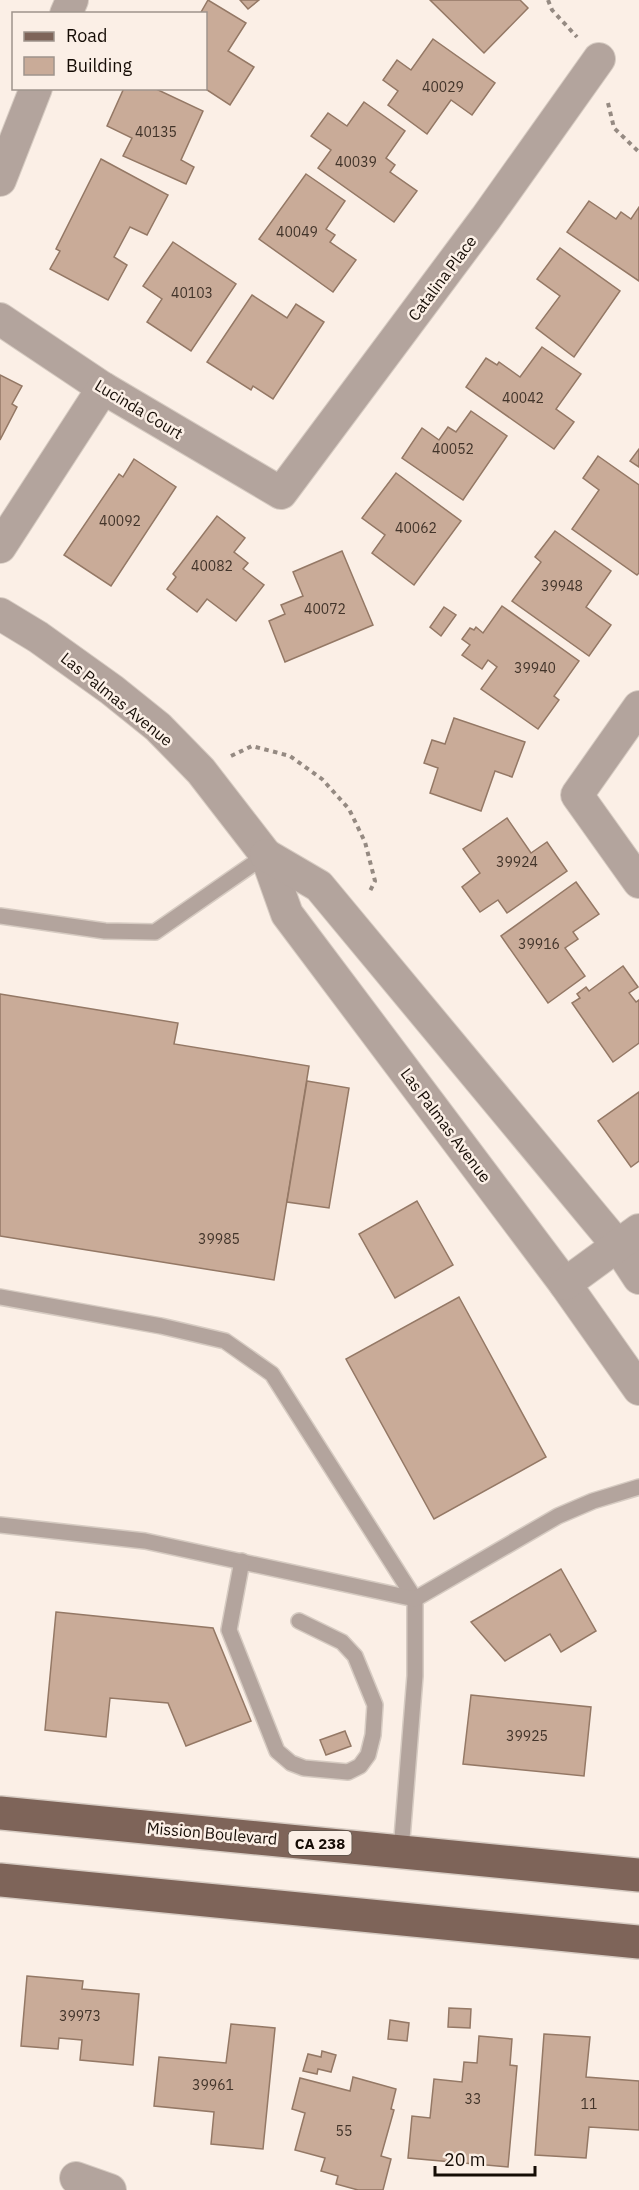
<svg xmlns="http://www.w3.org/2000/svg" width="639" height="2190" viewBox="0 0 639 2190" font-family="'IBM Plex Sans',sans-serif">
	<rect width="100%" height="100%" fill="#fbefe6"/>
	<g fill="#c9ab98" stroke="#947865" stroke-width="1.5">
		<polygon points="208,0 246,23 228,51 254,67 230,105 204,88 206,88 206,14 200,14"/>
		<polygon points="240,0 259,0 248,9"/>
		<polygon points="430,0 520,0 528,8 484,53"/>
		<polygon points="433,39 495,83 472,115 451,100 427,134 388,105 398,91 383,80 397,60 411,70"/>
		<polygon points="124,88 154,88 203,111 181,160 194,167 186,184 123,156 132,138 107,126"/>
		<polygon points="364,102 405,131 386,158 395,165 390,172 417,191 394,222 318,168 331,150 311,136 328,113 347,126"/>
		<polygon points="101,159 168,195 147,235 130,227 114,257 127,265 108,300 50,269 60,251 56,249"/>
		<polygon points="306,174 345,201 326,229 335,235 330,242 356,260 333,292 259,239"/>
		<polygon points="589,201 616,219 621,212 631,219 639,207 639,281 567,232"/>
		<polygon points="173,242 236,284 191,351 147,322 162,299 143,286"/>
		<polygon points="560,248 620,291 574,357 536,328 560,296 537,279"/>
		<polygon points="252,295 287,318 296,304 324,322 273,399 253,386 251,390 207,362"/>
		<polygon points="542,347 581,374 556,409 574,422 554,449 466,387 486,358 497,365 499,362 520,377"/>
		<polygon points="0,375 22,386 12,404 17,407 0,440"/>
		<polygon points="471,411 507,436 463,500 402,458 422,428 439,440 448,427 456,432"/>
		<polygon points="639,449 639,467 630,461"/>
		<polygon points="598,456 639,485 639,573 637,575 572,529 599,490 583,478"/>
		<polygon points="134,459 176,487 111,586 64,555 119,474 123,477"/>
		<polygon points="396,473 461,521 414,585 372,553 385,535 362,518"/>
		<polygon points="217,516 245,538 234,552 248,563 243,569 264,585 236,621 207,599 197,612 167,589 176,577 173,574"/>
		<polygon points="555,531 611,571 586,607 611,625 589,656 512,601 541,562 535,557"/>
		<polygon points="342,551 373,625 285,662 269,621 285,614 281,605 303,596 293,572"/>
		<polygon points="502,606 579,661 554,696 559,700 538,729 481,689 497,667 488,660 482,669 462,655 470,645 462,639 470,628 474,630 476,627 483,633"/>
		<polygon points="444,607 456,615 441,636 430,627"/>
		<polygon points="454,718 525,742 512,777 495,771 481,811 430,793 438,768 424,763 432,740 445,744"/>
		<polygon points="507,818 531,853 547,842 567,871 507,913 498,900 480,912 462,887 480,873 463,849"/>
		<polygon points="576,882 599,914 573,932 578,939 565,948 585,976 548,1003 501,936"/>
		<polygon points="623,966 638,987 629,993 636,1002 639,1000 639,1043 613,1062 572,1003 580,998 577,994 586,987 589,991"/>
		<polygon points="0,994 178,1023 174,1044 309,1066 274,1280 0,1236"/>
		<polygon points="307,1081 349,1088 329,1208 287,1202"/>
		<polygon points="639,1092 639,1161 631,1167 598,1121"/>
		<polygon points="417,1201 453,1265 395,1298 359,1234"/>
		<polygon points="459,1297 546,1457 434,1519 346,1359"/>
		<polygon points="561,1569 596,1631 561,1652 550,1634 505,1661 471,1622"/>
		<polygon points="56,1612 213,1628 251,1721 186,1746 168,1703 110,1698 106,1737 45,1730"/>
		<polygon points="471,1695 591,1707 584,1776 463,1764"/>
		<polygon points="345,1731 351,1746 326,1755 320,1740"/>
		<polygon points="27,1976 83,1981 82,1989 139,1994 133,2065 80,2060 82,2040 59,2038 58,2049 21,2046"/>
		<polygon points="449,2008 471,2009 470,2028 448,2027"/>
		<polygon points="390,2020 409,2023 407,2041 388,2039"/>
		<polygon points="231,2024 275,2028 263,2149 211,2144 214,2112 154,2106 159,2057 226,2063"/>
		<polygon points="544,2034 590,2037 586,2077 639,2081 639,2130 589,2127 586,2158 535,2155"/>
		<polygon points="479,2036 512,2039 510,2065 517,2066 508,2167 408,2158 412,2116 430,2118 434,2079 462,2082 464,2062 477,2063"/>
		<polygon points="322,2051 336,2055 331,2072 318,2069 317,2074 303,2071 308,2054 321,2057"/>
		<polygon points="353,2077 396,2089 391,2109 394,2110 381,2156 391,2159 383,2190 358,2190 336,2184 338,2176 321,2171 325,2158 295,2150 305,2113 292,2109 300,2078 350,2091"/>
	</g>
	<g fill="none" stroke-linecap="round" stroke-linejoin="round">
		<defs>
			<g id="service">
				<polyline points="0,916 105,931 155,932 266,855"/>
				<polyline points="0,1297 161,1326 225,1341 272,1374 415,1599 415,1676 401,1851"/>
				<polyline points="0,1525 145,1541 415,1599 558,1516 593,1501 639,1487"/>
				<polyline points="242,1561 229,1630 277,1751 291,1763 304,1768 348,1772 360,1766 368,1755 373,1735 375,1705 355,1656 342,1642 299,1621"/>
			</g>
			<g id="minor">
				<polyline points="66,14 72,0"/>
				<polyline points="0,180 36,88"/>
				<polyline points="0,319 103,388 281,493 486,218 599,59"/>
				<polyline points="0,547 103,388"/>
				<polyline points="0,614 38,637 112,690 158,727 201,771 266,855 287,914 565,1284 639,1389"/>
				<polyline points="639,707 577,795 639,882"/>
				<polyline points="266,855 319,886 618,1246 639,1278"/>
				<polyline points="565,1284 639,1230"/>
				<polyline points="76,2178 110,2190"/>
			</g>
			<g id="primary">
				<polyline points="0,1813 639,1875"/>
				<polyline points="0,1880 639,1942"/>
			</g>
		</defs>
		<use href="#service" stroke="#d6cbc2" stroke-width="18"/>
		<use href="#minor" stroke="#d6cbc2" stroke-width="34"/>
		<use href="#primary" stroke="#d6cbc2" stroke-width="36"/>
		<g stroke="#958a82" stroke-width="4" stroke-dasharray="4.5 4.5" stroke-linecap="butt">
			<polyline points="548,0 552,10 577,37"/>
			<polyline points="608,103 614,128 639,152"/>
			<polyline points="231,756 252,746 290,756 322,779 349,809 365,842 375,881 369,893"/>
		</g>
		<use href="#service" stroke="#b3a49d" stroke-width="15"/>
		<use href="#minor" stroke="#b3a49d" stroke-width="32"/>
		<use href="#primary" stroke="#7e6459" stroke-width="33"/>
	</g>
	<g text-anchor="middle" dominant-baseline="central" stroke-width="5" stroke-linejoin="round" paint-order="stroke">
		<g font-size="14" fill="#42342a">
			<text x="443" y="87">40029</text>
			<text x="156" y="132">40135</text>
			<text x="356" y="162">40039</text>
			<text x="297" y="232">40049</text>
			<text x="192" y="293">40103</text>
			<text x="523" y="398">40042</text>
			<text x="453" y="449">40052</text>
			<text x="120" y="521">40092</text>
			<text x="416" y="528">40062</text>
			<text x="212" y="566">40082</text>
			<text x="562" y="586">39948</text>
			<text x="325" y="609">40072</text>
			<text x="535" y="668">39940</text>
			<text x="517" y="862">39924</text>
			<text x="539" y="944">39916</text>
			<text x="219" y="1239">39985</text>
			<text x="527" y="1736">39925</text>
			<text x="80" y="2016">39973</text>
			<text x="213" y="2085">39961</text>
			<text x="473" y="2099">33</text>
			<text x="589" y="2104">11</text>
			<text x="344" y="2131">55</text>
		</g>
		<rect fill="#fbefe6" stroke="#5a5048" stroke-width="1.5" x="288.5" y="1831" width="63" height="24" rx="4.5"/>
		<g font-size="15" font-weight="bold" fill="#150c05">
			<text x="320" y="1843">CA 238</text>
		</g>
		<g font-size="16" fill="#150c05" stroke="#fbefe6">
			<text transform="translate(442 278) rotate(-53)">Catalina Place</text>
			<text transform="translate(139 409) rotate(31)">Lucinda Court</text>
			<text transform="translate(117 699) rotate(39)">Las Palmas Avenue</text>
			<text transform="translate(446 1125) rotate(53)">Las Palmas Avenue</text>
			<text transform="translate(212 1833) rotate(5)">Mission Boulevard</text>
		</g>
	</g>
	<rect x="12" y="12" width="195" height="78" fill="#fbefe6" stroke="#9f948c" stroke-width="1.5"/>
	<rect x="24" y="32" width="30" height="9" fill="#7e6459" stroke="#9f948c" stroke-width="1.5"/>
	<text x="66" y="42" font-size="18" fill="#150c05">Road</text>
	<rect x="24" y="57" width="30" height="18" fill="#c9ab98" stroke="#9f948c" stroke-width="1.5"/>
	<text x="66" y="72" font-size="18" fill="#150c05">Building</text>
	<path d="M435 2166v9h100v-9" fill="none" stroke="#150c05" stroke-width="3"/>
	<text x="444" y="2166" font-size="18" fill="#150c05" stroke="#fbefe6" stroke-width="4.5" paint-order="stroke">20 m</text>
</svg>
